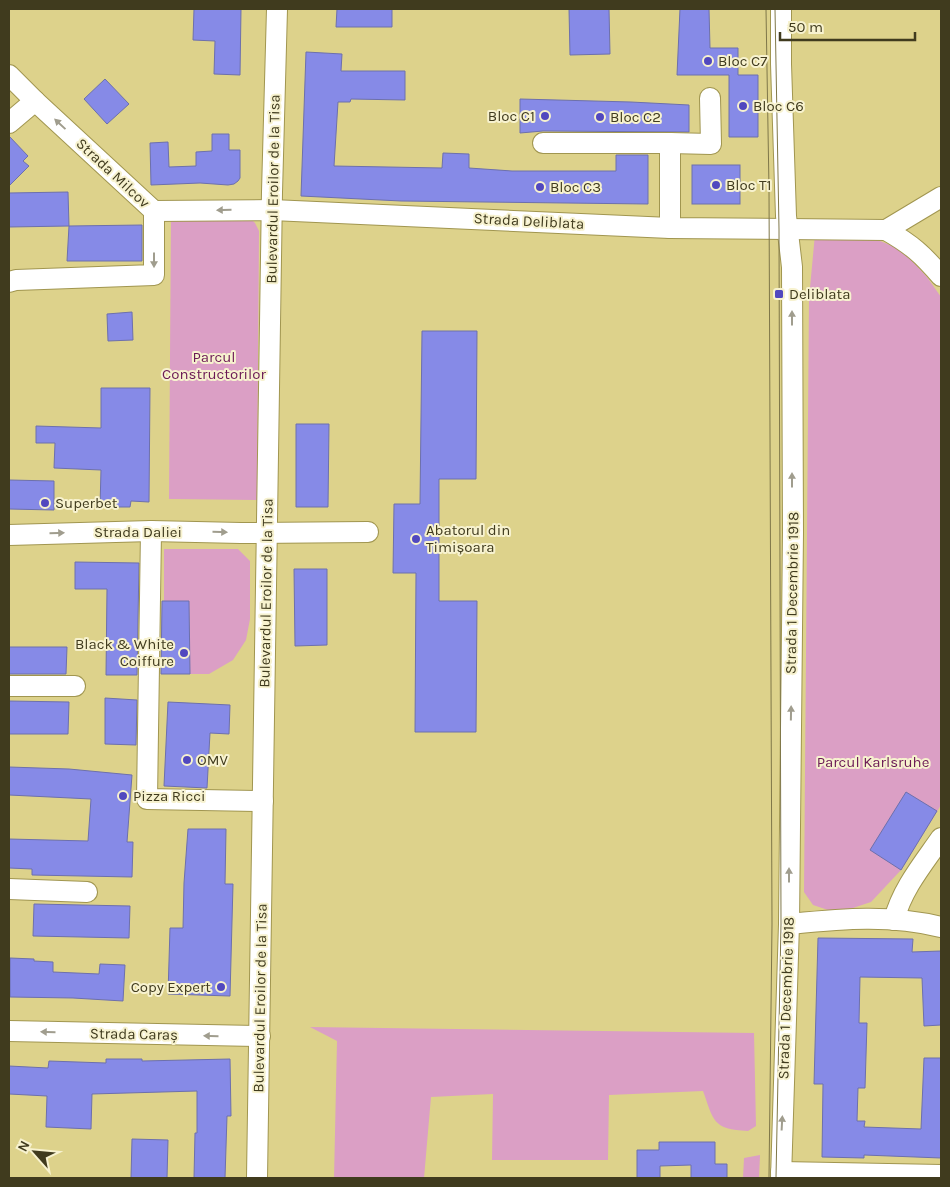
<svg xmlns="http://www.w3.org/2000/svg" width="950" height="1187" viewBox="0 0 950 1187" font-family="Karla,sans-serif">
	<rect width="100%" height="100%" fill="#ddd28b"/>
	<g fill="#db9fc5">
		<polygon points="171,214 250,218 255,223 259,231 257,500 169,499"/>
		<polygon points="815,234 868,236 902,250 927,277 941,297 941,805 901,870 871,902 850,909 831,911 813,905 804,892 809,298"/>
		<polygon points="164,549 238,549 250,561 250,619 246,640 233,660 209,674 190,674 189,601 164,601"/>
		<path d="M310 1027 754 1033 756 1126 748 1131C712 1129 714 1121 703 1091L609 1095 608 1160H492L493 1094 431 1097 424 1178H334L337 1041Z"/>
		<polygon points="760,1155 759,1178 743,1178 744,1158"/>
	</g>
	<g fill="#868ae7" stroke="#6d70ac">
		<polygon points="194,9 241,9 240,75 214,74 215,41 193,40"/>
		<polygon points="337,9 392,9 392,27 336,27"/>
		<polygon points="569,9 609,9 610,54 570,55"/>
		<polygon points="680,9 709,9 710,48 738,48 738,75 758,75 758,137 729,137 729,75 677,75"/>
		<polygon points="306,52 342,54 341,71 405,71 405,100 351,99 350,102 338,102 334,166 442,168 443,153 469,154 469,168 512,171 616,171 616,155 648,155 648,204 401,201 301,196"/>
		<polygon points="105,79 129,104 107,124 84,99"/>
		<polygon points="520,99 631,102 689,105 689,132 543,131 520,133"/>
		<polygon points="212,134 229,134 229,150 240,150 240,178 238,181 234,184 228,185 200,183 151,185 150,143 168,142 169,167 196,166 196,152 212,151"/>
		<polygon points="9,136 28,156 23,161 29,166 9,186"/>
		<rect x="692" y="165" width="48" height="39"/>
		<polygon points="68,192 69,226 9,227 9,193"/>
		<polygon points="142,225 142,261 67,261 69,226"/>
		<polygon points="132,312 133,340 108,341 107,314"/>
		<polygon points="422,331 477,331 476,479 439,479 439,601 477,601 476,732 415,732 416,573 393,573 394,504 420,504"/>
		<polygon points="101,388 150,388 149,502 131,501 130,507 100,507 101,470 54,468 55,443 36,443 36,426 101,428"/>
		<polygon points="296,424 329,424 328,507 296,507"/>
		<polygon points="9,480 54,481 54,510 9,509"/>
		<polygon points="75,562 139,563 137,675 106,675 107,589 75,589"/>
		<polygon points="294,569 327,569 327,645 295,646"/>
		<polygon points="162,601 189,601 190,674 161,674"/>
		<polygon points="9,647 67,647 66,674 9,674"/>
		<polygon points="105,698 137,700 136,745 105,744"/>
		<polygon points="9,701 69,702 68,734 9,734"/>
		<polygon points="168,702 230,705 229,734 210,733 207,788 164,786"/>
		<polygon points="9,767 69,769 132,775 127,842 133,842 132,877 32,875 32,869 9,868 9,839 88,841 91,799 9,795"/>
		<polygon points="906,792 937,811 901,870 870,850"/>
		<polygon points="188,829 226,829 225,884 233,884 230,996 168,994 170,928 183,928 184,883"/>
		<polygon points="34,904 130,906 129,938 33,936"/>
		<polygon points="818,938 913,939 912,952 941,951 941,1025 924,1026 922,978 860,977 859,1023 867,1023 865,1088 858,1088 857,1121 865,1121 864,1127 921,1129 924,1058 941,1058 941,1158 864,1155 864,1158 822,1157 823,1084 814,1084"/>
		<polygon points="10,958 34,959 34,961 53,962 53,972 99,974 100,964 125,965 123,1001 73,998 10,997"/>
		<polygon points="106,1059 142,1059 142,1061 230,1059 231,1116 227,1116 225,1178 194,1178 195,1133 197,1133 197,1091 92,1094 91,1129 46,1127 47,1096 9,1094 9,1066 48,1068 49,1061 106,1063"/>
		<polygon points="132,1139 168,1140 167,1178 131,1178"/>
		<polygon points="659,1142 715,1142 715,1164 727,1164 727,1178 691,1178 691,1165 660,1166 660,1178 637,1178 637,1150 659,1150"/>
	</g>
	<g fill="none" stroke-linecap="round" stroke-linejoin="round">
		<defs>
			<g id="minor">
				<path d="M9 75 35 101 154 211 272 210 670 228 886 230C912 245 922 254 941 276"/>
				<polyline points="9,123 35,101"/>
				<polyline points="543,143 670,143 670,228"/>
				<polyline points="670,143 711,144 710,98"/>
				<polyline points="886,230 941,197"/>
				<polyline points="9,282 16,280 154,275 154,211"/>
				<polyline points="151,531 147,799 263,801"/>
				<polyline points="9,535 151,531 241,533 368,532"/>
				<polyline points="9,686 75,686"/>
				<polyline points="9,889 87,892"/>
				<path d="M894 920C902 889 923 864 941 838"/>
				<path d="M789 924C841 919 889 914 941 927"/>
				<polyline points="9,1031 260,1036"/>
				<polyline points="781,1172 941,1175"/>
				<polyline points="257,1178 272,192 277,9"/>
				<polyline points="781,1178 789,924 793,532 792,267 786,216 781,64 781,9"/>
			</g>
		</defs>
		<use href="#minor" stroke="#a19650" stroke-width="22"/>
		<use href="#minor" stroke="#fff" stroke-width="20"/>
		<g stroke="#7f7749" stroke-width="1">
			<polyline points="766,9 769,189 772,924 769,1178"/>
			<polyline points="775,9 779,229 781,924 776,1178"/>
		</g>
	</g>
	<defs><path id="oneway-solid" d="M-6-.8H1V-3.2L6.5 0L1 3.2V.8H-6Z" transform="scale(1.25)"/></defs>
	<g fill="#a09d8e">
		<use href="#oneway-solid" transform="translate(60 124) rotate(-137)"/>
		<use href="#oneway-solid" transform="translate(224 210) rotate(179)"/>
		<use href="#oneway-solid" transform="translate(154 260) rotate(90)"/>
		<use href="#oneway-solid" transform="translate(792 318) rotate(-90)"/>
		<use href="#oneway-solid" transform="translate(792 480) rotate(-90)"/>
		<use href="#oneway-solid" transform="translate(220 532) rotate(1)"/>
		<use href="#oneway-solid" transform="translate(57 533) rotate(-2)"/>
		<use href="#oneway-solid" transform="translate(791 713) rotate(-89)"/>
		<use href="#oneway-solid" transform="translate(789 875) rotate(-90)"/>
		<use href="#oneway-solid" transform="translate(48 1032) rotate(-179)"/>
		<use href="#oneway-solid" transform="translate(211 1036) rotate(-179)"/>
		<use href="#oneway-solid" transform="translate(782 1123) rotate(-87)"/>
	</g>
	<g fill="#5148bf" stroke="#f7f2cf" stroke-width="2">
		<circle cx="708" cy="61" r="5"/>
		<circle cx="743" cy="106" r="5"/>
		<circle cx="545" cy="116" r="5"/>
		<circle cx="600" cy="117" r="5"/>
		<circle cx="716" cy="185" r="5"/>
		<circle cx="540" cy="187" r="5"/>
		<rect x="774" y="289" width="10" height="10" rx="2.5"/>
		<circle cx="45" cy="503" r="5"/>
		<circle cx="416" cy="539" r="5"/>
		<circle cx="184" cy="653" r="5"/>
		<circle cx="187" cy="760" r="5"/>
		<circle cx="123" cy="796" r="5"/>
		<circle cx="221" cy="987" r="5"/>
	</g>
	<g text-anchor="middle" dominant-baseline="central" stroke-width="4" stroke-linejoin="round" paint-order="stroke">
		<g font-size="15" fill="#403b1e" stroke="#f7f2cf" text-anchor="start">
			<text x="718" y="61">Bloc C7</text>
			<text x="753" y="106">Bloc C6</text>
			<text x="535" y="116" text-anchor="end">Bloc C1</text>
			<text x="610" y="117">Bloc C2</text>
			<text x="726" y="185">Bloc T1</text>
			<text x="550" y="187">Bloc C3</text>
			<text x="789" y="294">Deliblata</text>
			<text x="55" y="503">Superbet</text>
			<text x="426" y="530">Abatorul din<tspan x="426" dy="17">Timișoara</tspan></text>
			<text x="174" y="644" text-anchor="end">Black &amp; White<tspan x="174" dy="17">Coiffure</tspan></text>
			<text x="197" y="760">OMV</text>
			<text x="133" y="796">Pizza Ricci</text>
			<text x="211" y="987" text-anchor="end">Copy Expert</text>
		</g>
		<g font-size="15" fill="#403b1e" stroke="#f7f2cf">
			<text transform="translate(113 173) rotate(43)">Strada Milcov</text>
			<text transform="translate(273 189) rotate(-89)">Bulevardul Eroilor de la Tisa</text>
			<text transform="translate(529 221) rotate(3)">Strada Deliblata</text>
			<text x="138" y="532">Strada Daliei</text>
			<text transform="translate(266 593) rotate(-89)">Bulevardul Eroilor de la Tisa</text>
			<text transform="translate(792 593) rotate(-89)">Strada 1 Decembrie 1918</text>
			<text transform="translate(260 998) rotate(-89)">Bulevardul Eroilor de la Tisa</text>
			<text transform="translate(786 998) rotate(-88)">Strada 1 Decembrie 1918</text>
			<text transform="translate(134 1034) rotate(1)">Strada Caraș</text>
		</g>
		<g font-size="15" fill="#6b1955" stroke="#f7f2cf">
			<text x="214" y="357">Parcul<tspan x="214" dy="17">Constructorilor</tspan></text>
			<text x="873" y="762">Parcul Karlsruhe</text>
		</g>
	</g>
	<rect width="950" height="1187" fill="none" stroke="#403b1e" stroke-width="20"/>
	<g transform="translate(35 1152) rotate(297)" stroke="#f7f2cf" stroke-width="4" paint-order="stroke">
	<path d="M0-4L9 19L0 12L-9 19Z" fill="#403b1e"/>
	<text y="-8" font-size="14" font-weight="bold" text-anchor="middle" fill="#403b1e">N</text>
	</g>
	<path d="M780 32v8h135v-8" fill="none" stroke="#403b1e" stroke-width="2.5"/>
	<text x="788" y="32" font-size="15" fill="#403b1e" stroke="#f7f2cf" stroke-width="4" paint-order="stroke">50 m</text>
</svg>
